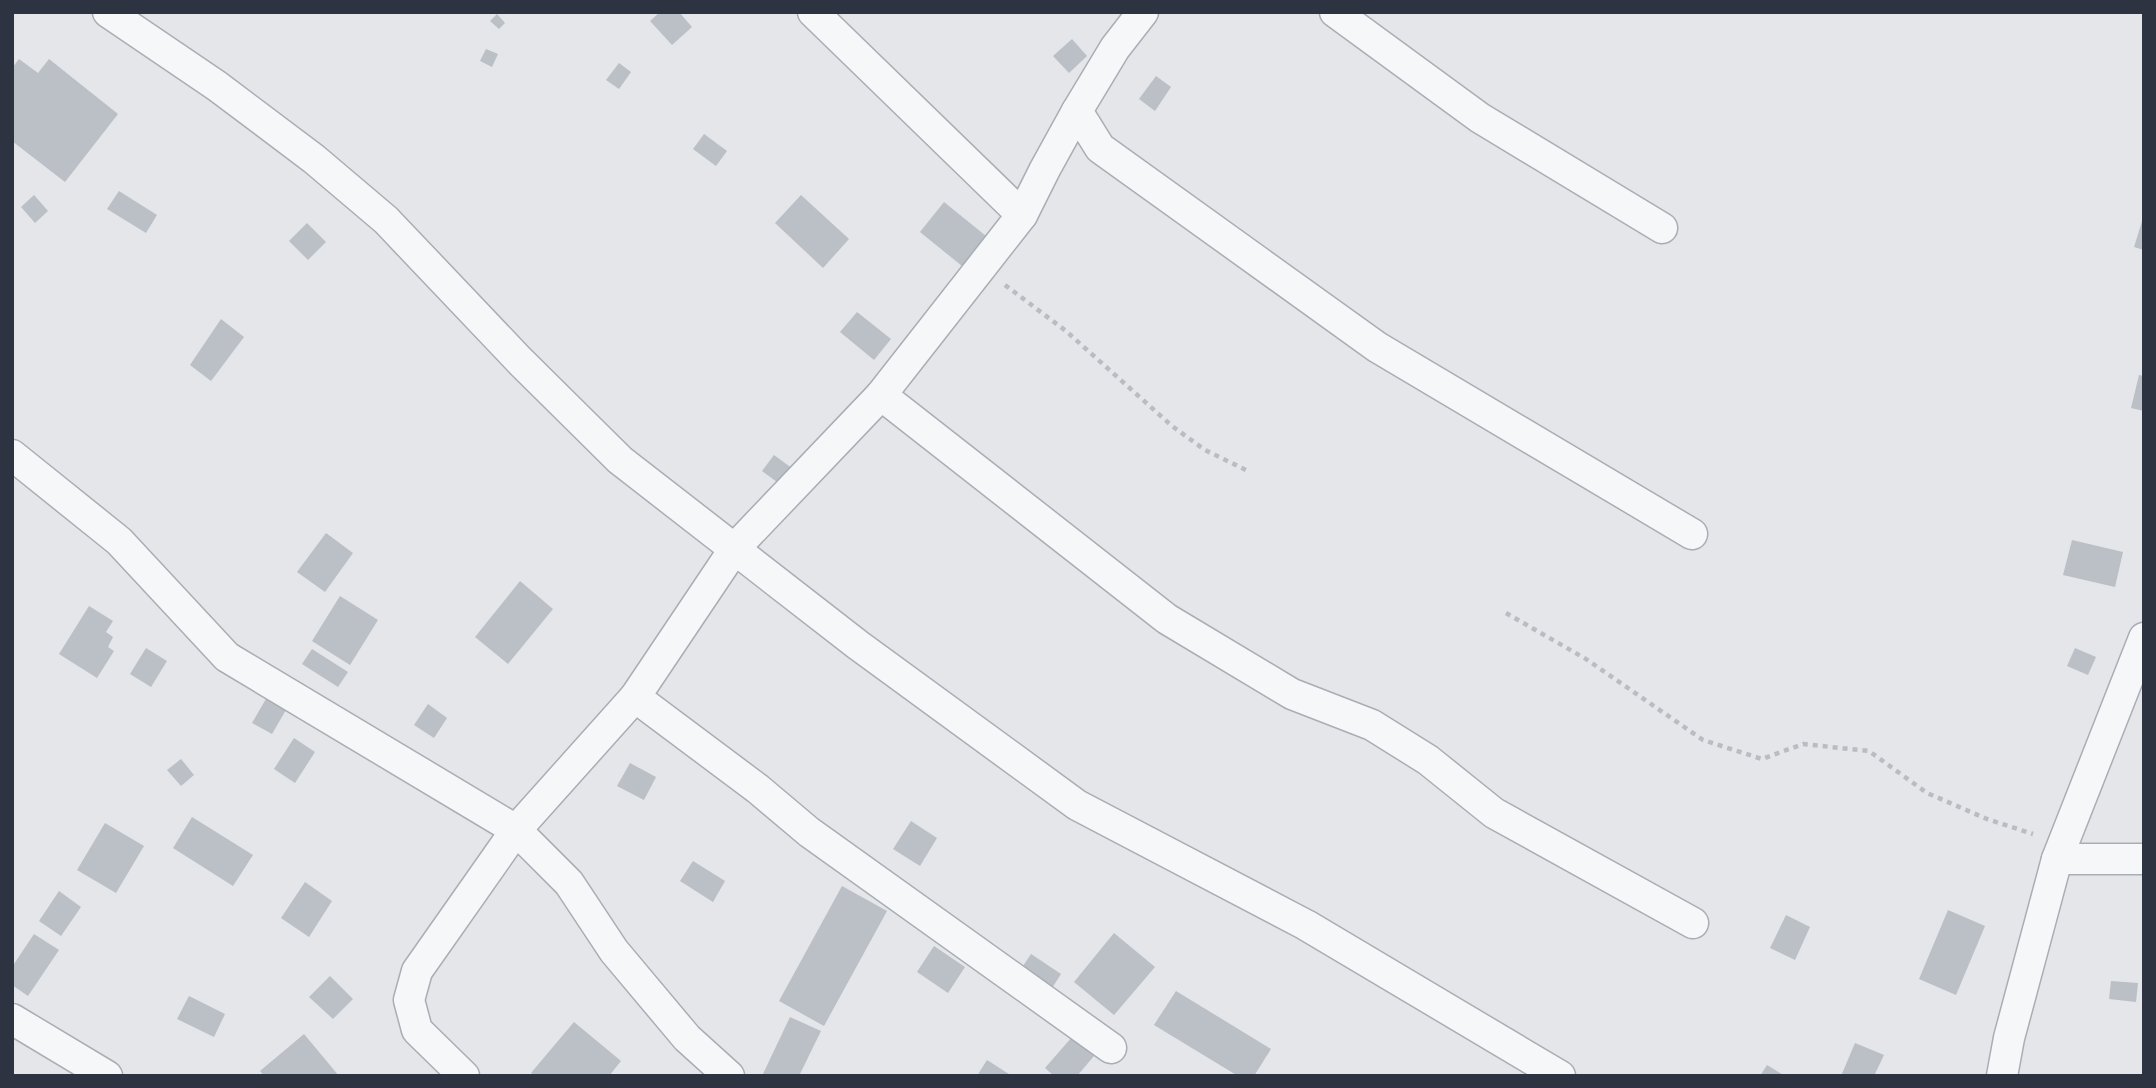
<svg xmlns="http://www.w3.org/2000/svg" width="2156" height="1088" viewBox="0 0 2156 1088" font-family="Raleway,sans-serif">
	<rect width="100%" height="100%" fill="#e4e6ea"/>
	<g fill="#bbbfc6">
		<polygon points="660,12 679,12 692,27 672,45 650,21"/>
		<polygon points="497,14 505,23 499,29 490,21"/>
		<polygon points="1072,39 1087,56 1069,73 1053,56"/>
		<polygon points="486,49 498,54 492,67 480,61"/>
		<polygon points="19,59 38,73 49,59 118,114 65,182 12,141 12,68"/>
		<polygon points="619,63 631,72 619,89 606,80"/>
		<polygon points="1156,76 1171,87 1155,111 1139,99"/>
		<polygon points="704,134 727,151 716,166 693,149"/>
		<polygon points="119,191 157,215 146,233 107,209"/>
		<polygon points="34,195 48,211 35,223 21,207"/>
		<polygon points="801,195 849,239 823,268 775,223"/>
		<polygon points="944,202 986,236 962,266 920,232"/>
		<polygon points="2143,218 2144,218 2144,250 2134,247"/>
		<polygon points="307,223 326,242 308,260 289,241"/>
		<polygon points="857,312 891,339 874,360 840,332"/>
		<polygon points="221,319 244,337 211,381 190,365"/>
		<polygon points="2139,375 2144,376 2144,411 2131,408"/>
		<polygon points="774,455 793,469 781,485 762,471"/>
		<polygon points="326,533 353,553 325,592 297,572"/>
		<polygon points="2072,540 2123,552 2115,587 2063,575"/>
		<polygon points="520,581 553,609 508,664 475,637"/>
		<polygon points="340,596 378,620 350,665 312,641"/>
		<polygon points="89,606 113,621 106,632 113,637 108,647 114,651 97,678 59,654"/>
		<polygon points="146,648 167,661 151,687 130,674"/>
		<polygon points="2075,648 2096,657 2088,675 2067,666"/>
		<polygon points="312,649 348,672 338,687 302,664"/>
		<polygon points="270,692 290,703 272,734 252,723"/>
		<polygon points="428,704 447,718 434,738 414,725"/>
		<polygon points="294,738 315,752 295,783 274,769"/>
		<polygon points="181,759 194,775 181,786 167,770"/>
		<polygon points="630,763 656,777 644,800 617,786"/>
		<polygon points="192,817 253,855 233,886 173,848"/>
		<polygon points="911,821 937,838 920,866 893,849"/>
		<polygon points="105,823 144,846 116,893 77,870"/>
		<polygon points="693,861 725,881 713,902 680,881"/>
		<polygon points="305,882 332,901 309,937 281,918"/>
		<polygon points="842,886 887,911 824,1026 779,1001"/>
		<polygon points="59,891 81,907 61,936 39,921"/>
		<polygon points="1948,910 1985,926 1956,995 1919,979"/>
		<polygon points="1786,915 1810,927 1795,960 1770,948"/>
		<polygon points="1114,933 1155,967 1114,1015 1074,982"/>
		<polygon points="34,934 59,950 28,996 12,985 12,967"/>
		<polygon points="934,946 965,967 948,993 917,972"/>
		<polygon points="1031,954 1061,974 1049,993 1019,972"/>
		<polygon points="330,976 353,999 333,1019 309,997"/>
		<polygon points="2111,981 2138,983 2136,1002 2109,999"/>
		<polygon points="1176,991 1271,1049 1254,1076 1238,1076 1154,1025"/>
		<polygon points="189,996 225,1014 214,1037 177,1019"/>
		<polygon points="790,1017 821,1031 799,1076 762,1076"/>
		<polygon points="574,1022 621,1061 609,1076 535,1076 531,1073"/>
		<polygon points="304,1034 339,1076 264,1076 260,1071"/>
		<polygon points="1072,1037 1094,1056 1077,1076 1054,1076 1045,1068"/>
		<polygon points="1855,1043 1884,1055 1874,1076 1841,1076"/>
		<polygon points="987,1060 1012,1076 977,1076"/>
		<polygon points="1767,1065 1785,1076 1760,1076"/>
	</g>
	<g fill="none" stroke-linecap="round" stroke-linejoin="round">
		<defs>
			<g id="street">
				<polyline points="108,12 217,86 314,159 386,220 521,362 620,460 858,645 1077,805 1306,925 1560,1076"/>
				<polyline points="813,12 1022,215"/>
				<polyline points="1335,12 1480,118 1662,228"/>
				<polyline points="1077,111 1100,148 1377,347 1692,534"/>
				<polyline points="881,395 1167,619 1292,694 1372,725 1428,760 1494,813 1693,923"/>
				<polyline points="12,455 119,541 227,657 516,830 569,883 614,951 687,1038 729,1076"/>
				<polyline points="635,697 758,789 809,832 1111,1048"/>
				<polyline points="2057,859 2144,859"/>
				<polyline points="12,1019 107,1076"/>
				<polyline points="464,1076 417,1030 409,1000 417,971 516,830 635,697 735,548 881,395 1022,215 1045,169 1077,111 1115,48 1143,12"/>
				<polyline points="2002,1076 2009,1038 2057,859 2144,638"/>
			</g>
		</defs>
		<use href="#street" stroke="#a9adb4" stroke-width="33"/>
		<g stroke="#babcc2" stroke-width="4.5" stroke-dasharray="5 5" stroke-linecap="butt">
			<polyline points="1005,285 1066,331 1172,426 1205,450 1250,472"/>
			<polyline points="1506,613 1586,659 1703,740 1762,759 1803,744 1869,751 1927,793 1987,819 2033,834"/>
		</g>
		<use href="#street" stroke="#f6f7f9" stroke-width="30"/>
	</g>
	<rect width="2156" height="1088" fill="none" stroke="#2d3341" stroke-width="28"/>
</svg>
